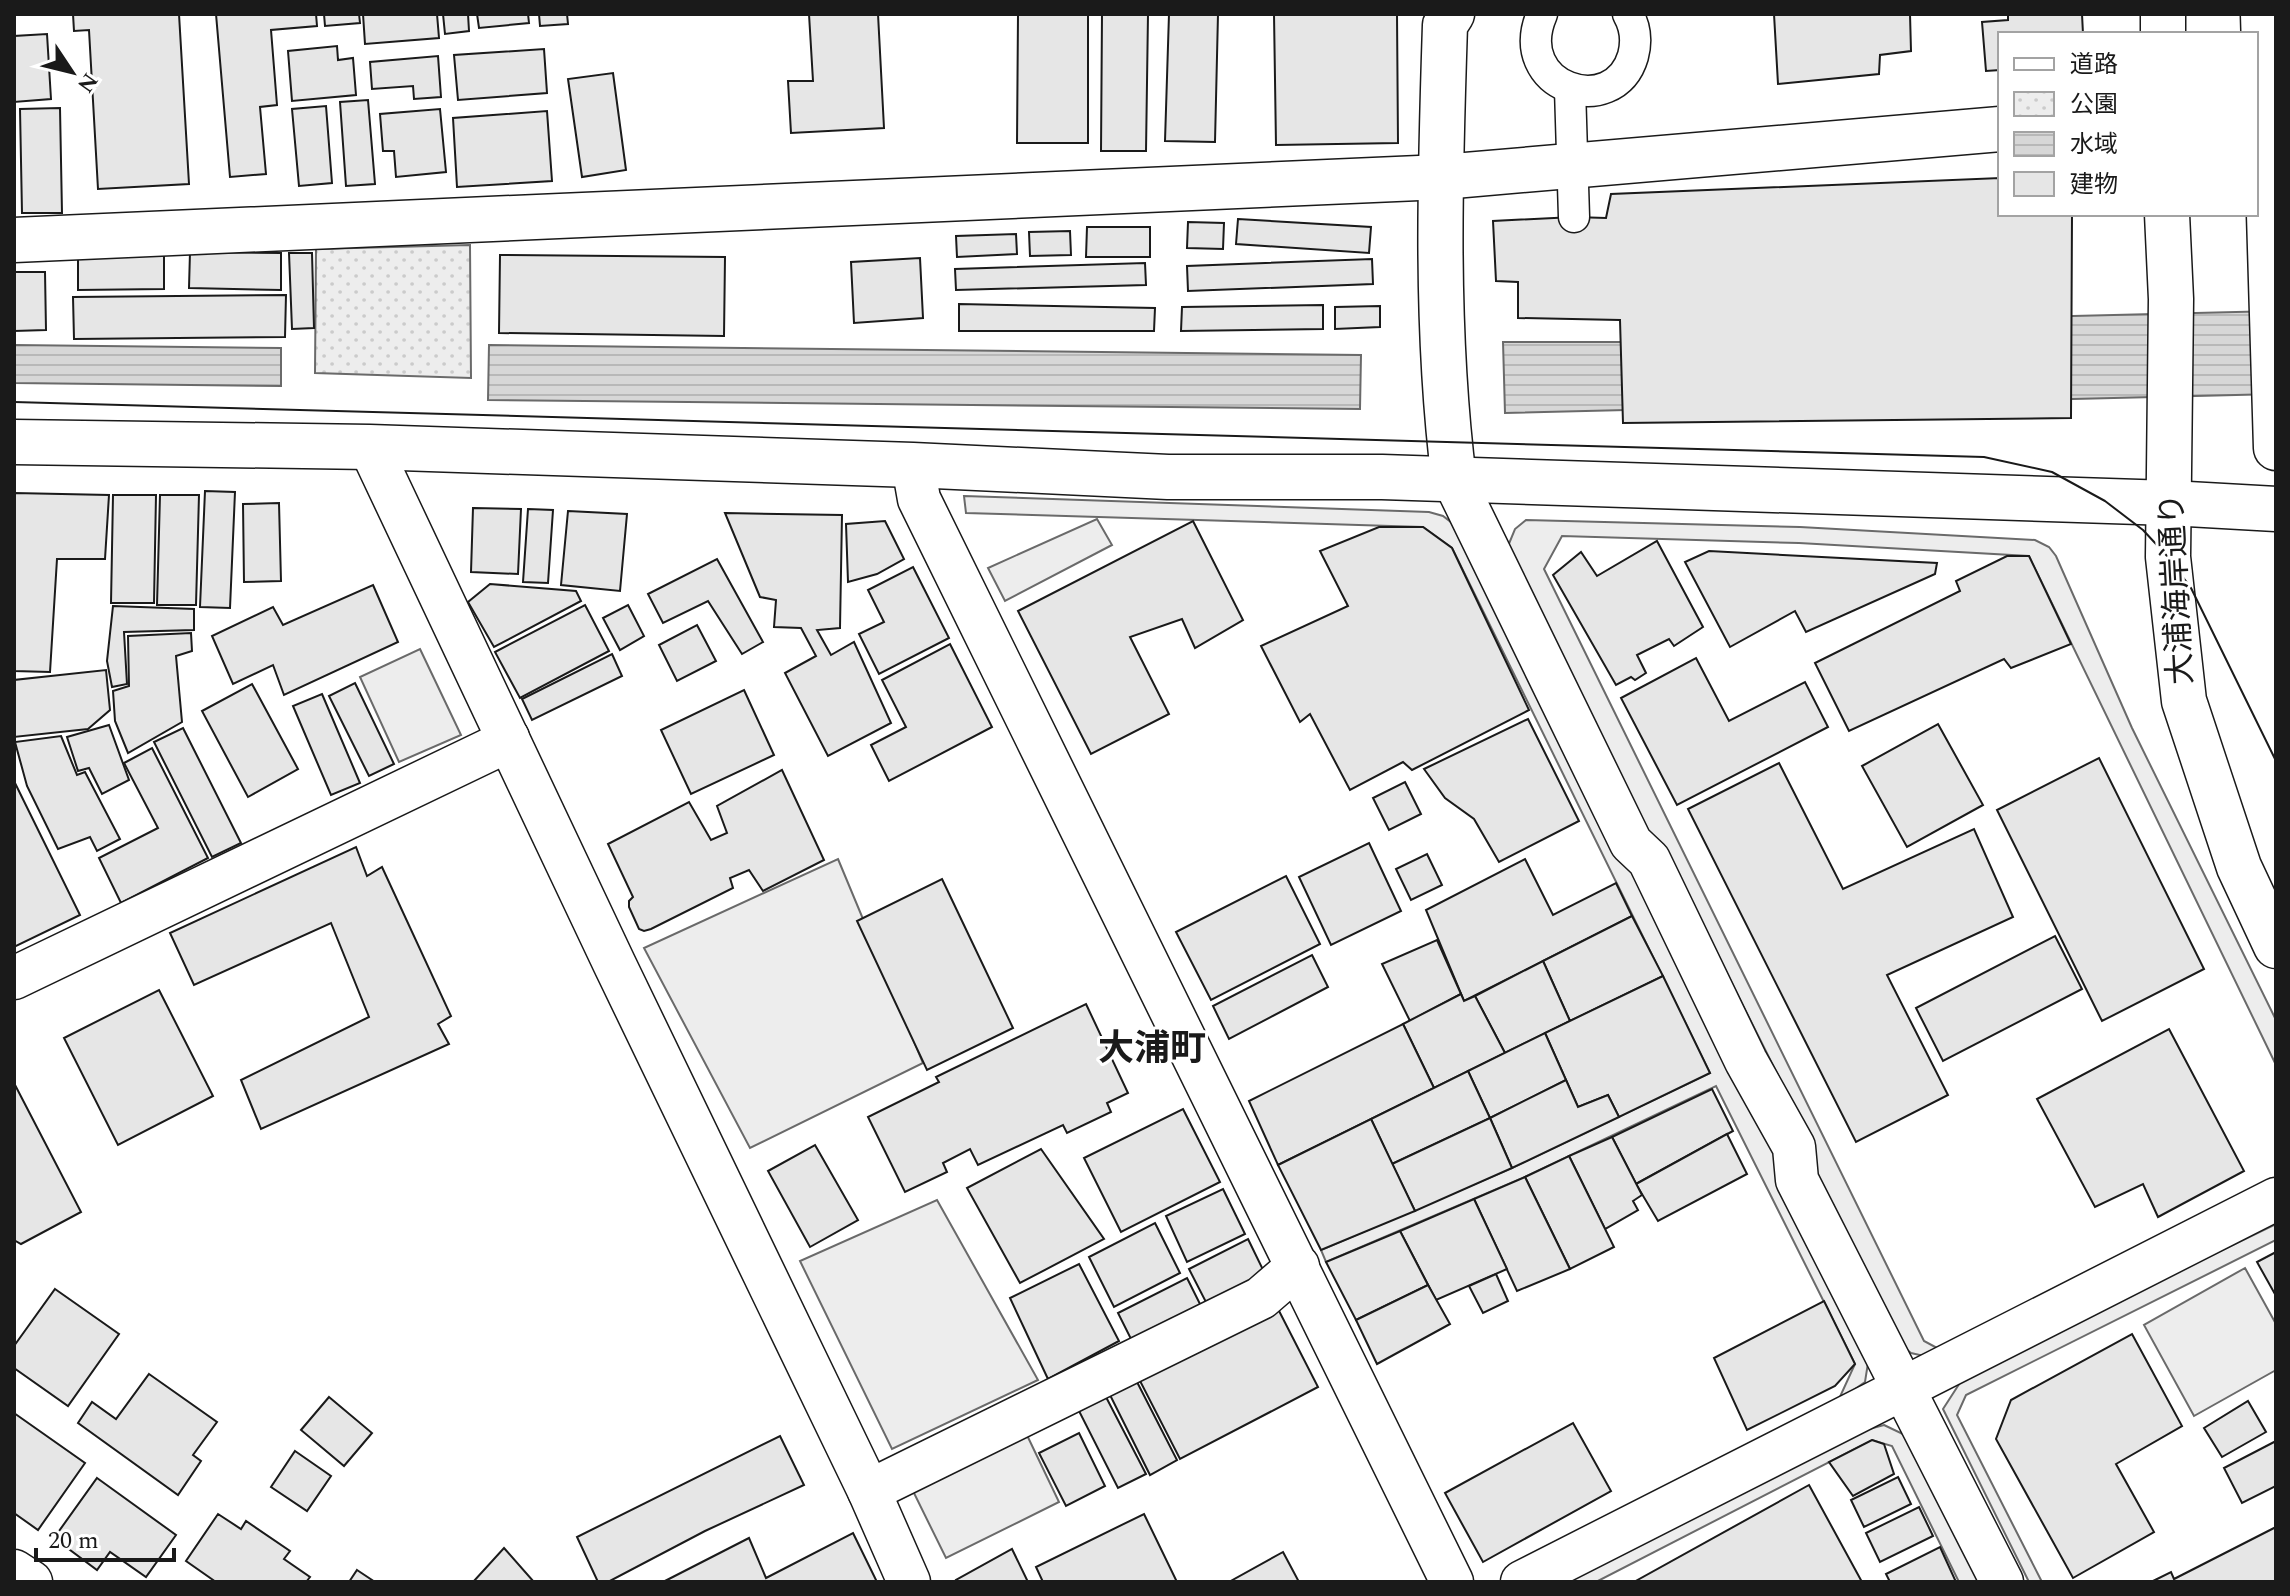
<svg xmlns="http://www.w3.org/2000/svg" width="2290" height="1596" viewBox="0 0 2290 1596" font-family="Spectral,'Noto Sans JP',serif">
	<defs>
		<pattern id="park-dots" width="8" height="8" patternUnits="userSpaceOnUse" patternTransform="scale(2)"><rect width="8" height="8" fill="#ededed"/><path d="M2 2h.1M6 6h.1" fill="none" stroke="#cbcbcb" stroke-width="1.8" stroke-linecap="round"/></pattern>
		<pattern id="water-rules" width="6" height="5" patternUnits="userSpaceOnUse" patternTransform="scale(2)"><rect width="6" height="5" fill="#d7d7d7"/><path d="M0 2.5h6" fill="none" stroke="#b8b8b8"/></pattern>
	</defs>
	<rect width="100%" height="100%" fill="#fff"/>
	<polygon fill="url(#park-dots)" stroke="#6a6a6a" stroke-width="2" points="470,245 471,378 315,373 316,249"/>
	<g fill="#ededed" stroke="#6a6a6a" stroke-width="2">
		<polygon points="964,496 1429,512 1443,516 1452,523 1637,875 1778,1156 1868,1363 1865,1382 1838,1401 1855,1364 1716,1086 1525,1177 1326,1262 1321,1250 1512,1168 1710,1073 1452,548 1423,527 966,513"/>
		<polygon points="1097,519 1112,545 1005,601 988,568"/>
		<polygon points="1526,520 1800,527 2035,540 2049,547 2056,556 2132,728 2276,1020 2276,1065 2029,556 1799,543 1562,536 1544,569 1924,1341 1939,1349 1924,1356 1911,1353 1901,1345 1814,1170 1810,1139 1662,844 1643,831 1508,546 1515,529"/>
		<polygon points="420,649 461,735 399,762 360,677"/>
		<polygon points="838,859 923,1063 750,1148 644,948"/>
		<polygon points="937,1200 1038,1380 892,1449 800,1261"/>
		<polygon points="2276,1224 2276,1240 1966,1395 1957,1415 2042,1582 2029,1582 1943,1409 1965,1375"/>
		<polygon points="2245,1268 2276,1324 2276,1370 2194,1416 2144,1325"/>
		<polygon points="1884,1425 1905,1435 1987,1582 1959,1582 1892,1446 1872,1440 1596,1582 1562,1582 1858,1432"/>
		<polygon points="1025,1431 1059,1502 946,1558 911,1487"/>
	</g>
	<g fill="url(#water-rules)" stroke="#6a6a6a" stroke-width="2">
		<polygon points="2276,311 2276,394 1505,413 1503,342 1640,342 2028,317"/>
		<polygon points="14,345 281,348 281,386 14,383"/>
		<polygon points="489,345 1361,355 1360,409 488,400"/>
	</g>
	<g fill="#e6e6e6" stroke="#1a1a1a" stroke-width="2">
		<polygon points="73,14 179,14 189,184 98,189 89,30 74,31"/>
		<polygon points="216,14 316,14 317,26 271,30 277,105 260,107 266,174 230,177"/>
		<polygon points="324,14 359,14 360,23 325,26"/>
		<polygon points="363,14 437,14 439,38 365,44"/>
		<polygon points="443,14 468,14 469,31 445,34"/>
		<polygon points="477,14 528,14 529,23 479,28"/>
		<polygon points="539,14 567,14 568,24 540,26"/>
		<polygon points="809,14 878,14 884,128 791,133 788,81 813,81"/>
		<polygon points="1018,14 1088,14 1088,143 1017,143"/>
		<polygon points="1102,14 1148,14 1146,151 1101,151"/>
		<polygon points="1169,14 1218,14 1215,142 1165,141"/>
		<polygon points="1274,14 1397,14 1398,143 1276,145"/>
		<polygon points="1774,14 1910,14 1911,51 1880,55 1879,74 1778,84"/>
		<polygon points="2008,14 2082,14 2083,34 2000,34 2000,70 1986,71 1982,22 2008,20"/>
		<polygon points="47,34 51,99 14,102 14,36"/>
		<polygon points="337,46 338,60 353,58 356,95 292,101 288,51"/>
		<polygon points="544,49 547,93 458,100 454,55"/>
		<polygon points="438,56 441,97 414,99 413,86 372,89 370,62"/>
		<polygon points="613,73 626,170 582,177 568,79"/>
		<polygon points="368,100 375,184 346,186 340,102"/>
		<polygon points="326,106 332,183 299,186 292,109"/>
		<polygon points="60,108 62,213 22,213 20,109"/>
		<polygon points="440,109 446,172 396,177 394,151 383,151 380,114"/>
		<polygon points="547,111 552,181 457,187 453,118"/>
		<polygon points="2000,178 2000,214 2072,214 2071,418 1623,423 1620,320 1518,318 1518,282 1496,281 1493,221 1574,217 1606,218 1611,194"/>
		<polygon points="1238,219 1371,227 1369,253 1236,244"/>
		<polygon points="1188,222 1224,223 1223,249 1187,248"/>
		<polygon points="1087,227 1150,227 1150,257 1086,257"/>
		<polygon points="1070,231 1071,255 1030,256 1029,232"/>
		<polygon points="1016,234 1017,254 957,257 956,236"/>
		<polygon points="190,252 281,253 281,290 189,288"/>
		<polygon points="289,253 312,253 314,328 292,329"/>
		<polygon points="78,255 164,255 164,289 78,290"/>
		<polygon points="500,255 725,257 724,336 499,333"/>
		<polygon points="920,258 923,318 854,323 851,262"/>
		<polygon points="1372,259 1373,284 1188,291 1187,266"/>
		<polygon points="1145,263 1146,285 956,290 955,269"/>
		<polygon points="14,272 45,272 46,330 14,331"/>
		<polygon points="286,295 285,337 74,339 73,297"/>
		<polygon points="959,304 1155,308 1154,331 959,331"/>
		<polygon points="1323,305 1323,329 1181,331 1182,307"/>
		<polygon points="1380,306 1380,327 1335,329 1335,307"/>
		<polygon points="205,491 235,492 230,608 200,607"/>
		<polygon points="14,493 109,495 105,559 57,559 50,672 14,671"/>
		<polygon points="113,495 156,495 154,603 111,603"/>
		<polygon points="160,495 199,495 196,605 157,605"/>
		<polygon points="279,503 281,581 244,582 243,504"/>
		<polygon points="473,508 521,509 518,574 471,572"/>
		<polygon points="528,509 553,510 548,583 523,582"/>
		<polygon points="568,511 627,514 620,591 561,585"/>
		<polygon points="725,513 842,515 840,628 817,630 831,655 854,642 891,723 828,756 785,673 816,656 801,628 774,627 776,600 760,597"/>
		<polygon points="885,521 904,559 877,574 848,582 846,524"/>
		<polygon points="1193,521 1243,620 1195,648 1182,619 1130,637 1169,714 1091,754 1018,611"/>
		<polygon points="1379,527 1423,527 1452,548 1529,710 1412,770 1403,762 1350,790 1310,714 1300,722 1261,646 1348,606 1320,551"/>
		<polygon points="1657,541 1703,627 1674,646 1669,639 1637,655 1646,673 1635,680 1631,677 1616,685 1553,575 1581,552 1597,576"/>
		<polygon points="1709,551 1937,563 1935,574 1806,632 1795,611 1730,647 1685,562"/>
		<polygon points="2007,556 2029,556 2071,644 2011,668 2004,659 1849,731 1815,663 1960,591 1956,581"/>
		<polygon points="717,559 763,642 742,654 708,601 663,623 648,594"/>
		<polygon points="913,567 949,638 879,674 859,634 884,622 868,590"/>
		<polygon points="490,584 576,591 581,601 494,647 468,602"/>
		<polygon points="373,585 398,642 284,695 273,665 233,684 212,636 273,607 283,625"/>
		<polygon points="585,605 609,651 520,698 495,652"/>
		<polygon points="628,605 644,636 620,650 603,618"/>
		<polygon points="113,606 194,609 194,630 124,632 127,684 112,687 107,661"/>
		<polygon points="697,625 716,661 677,681 659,645"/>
		<polygon points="191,633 192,651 176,656 182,722 128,753 115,721 113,691 129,686 128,636"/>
		<polygon points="950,644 992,727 889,781 871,745 906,727 882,680"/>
		<polygon points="612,654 622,676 532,720 522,699"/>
		<polygon points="1696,658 1729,721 1805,682 1828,727 1677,805 1621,698"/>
		<polygon points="106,670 110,710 88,729 14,737 14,680"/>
		<polygon points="355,683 394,764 369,776 329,696"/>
		<polygon points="252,684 298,769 248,797 202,711"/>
		<polygon points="744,690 774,755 691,794 661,730"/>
		<polygon points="322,694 360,783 331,795 293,706"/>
		<polygon points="1528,719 1579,821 1499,862 1474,819 1445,798 1424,769"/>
		<polygon points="1938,724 1983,805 1907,847 1862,766"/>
		<polygon points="109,725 129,780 102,794 89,768 78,771 67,737"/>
		<polygon points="183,728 241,843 212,857 154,742"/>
		<polygon points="61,736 77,775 85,772 120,839 97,851 90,837 58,849 27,786 15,742"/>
		<polygon points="152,748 208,858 121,903 99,858 158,828 124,763"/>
		<polygon points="2099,758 2204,969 2102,1021 1997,810"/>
		<polygon points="1779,763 1843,889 1974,829 2013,917 1887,975 1948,1095 1856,1142 1688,809"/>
		<polygon points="782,770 824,860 763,891 749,870 730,878 733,888 651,929 644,931 639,929 629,907 629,901 633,897 608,844 689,802 711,840 727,833 717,806"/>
		<polygon points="14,781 80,915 14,947"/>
		<polygon points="1405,782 1421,814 1389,830 1373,798"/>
		<polygon points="1369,843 1401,911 1331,945 1299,877"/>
		<polygon points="356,847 367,876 382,867 451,1016 438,1024 449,1044 261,1129 241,1080 369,1017 331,923 194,985 170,933"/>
		<polygon points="1427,854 1442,885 1411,900 1396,869"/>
		<polygon points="1525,859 1553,915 1616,883 1632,916 1464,1001 1426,910"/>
		<polygon points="1286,876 1320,944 1211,1000 1176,932"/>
		<polygon points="942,879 1013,1028 927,1070 857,921"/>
		<polygon points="1632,916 1663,976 1570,1021 1543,961"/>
		<polygon points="2055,936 2082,989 1943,1061 1916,1008"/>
		<polygon points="1437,940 1461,994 1410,1021 1382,964"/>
		<polygon points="1312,955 1328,987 1229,1039 1213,1006"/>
		<polygon points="1543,961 1570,1021 1505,1053 1475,996"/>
		<polygon points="1663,976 1710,1073 1619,1117 1608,1095 1578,1107 1545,1033"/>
		<polygon points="159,990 213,1096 118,1145 64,1038"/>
		<polygon points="1461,994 1464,1001 1475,996 1505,1053 1434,1088 1403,1024"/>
		<polygon points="1086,1004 1128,1093 1107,1103 1111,1112 1067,1133 1063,1125 978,1165 970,1149 943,1163 947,1172 905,1192 868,1117 939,1082 936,1077"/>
		<polygon points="1403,1024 1434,1088 1278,1165 1249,1101"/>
		<polygon points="2169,1029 2244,1171 2158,1217 2143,1184 2095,1207 2037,1099"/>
		<polygon points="1545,1033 1566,1080 1490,1118 1468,1071"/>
		<polygon points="1468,1071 1490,1118 1392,1164 1371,1119"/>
		<polygon points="1566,1080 1578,1107 1608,1095 1619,1117 1512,1168 1490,1118"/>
		<polygon points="14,1083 81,1212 21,1244 14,1240"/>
		<polygon points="1712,1089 1733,1131 1636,1184 1612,1137"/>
		<polygon points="1183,1109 1220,1182 1121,1232 1084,1158"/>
		<polygon points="1490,1118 1512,1168 1415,1211 1392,1164"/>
		<polygon points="1371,1119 1415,1211 1321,1250 1278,1165"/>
		<polygon points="1727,1134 1747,1174 1658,1221 1636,1184"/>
		<polygon points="1612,1137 1642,1195 1633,1201 1638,1210 1605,1229 1569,1156"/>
		<polygon points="815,1145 858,1220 810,1247 768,1171"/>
		<polygon points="1041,1149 1104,1239 1020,1283 967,1188"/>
		<polygon points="1569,1156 1614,1247 1570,1269 1525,1177"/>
		<polygon points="1525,1177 1570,1269 1517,1291 1474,1199"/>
		<polygon points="1223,1189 1245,1234 1187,1262 1166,1216"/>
		<polygon points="1474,1199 1507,1269 1436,1300 1400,1231"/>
		<polygon points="1155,1223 1180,1273 1114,1307 1089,1257"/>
		<polygon points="1400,1231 1428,1285 1356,1320 1326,1262"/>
		<polygon points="1248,1239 1267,1278 1209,1308 1189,1269"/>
		<polygon points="2276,1252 2276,1296 2257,1262"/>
		<polygon points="1079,1264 1119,1341 1048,1379 1010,1298"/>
		<polygon points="1496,1274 1508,1301 1483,1313 1469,1286"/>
		<polygon points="1187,1278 1202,1308 1133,1343 1118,1313"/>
		<polygon points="1428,1285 1450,1324 1377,1364 1356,1320"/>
		<polygon points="55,1289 119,1334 68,1406 14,1368 14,1346"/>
		<polygon points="1824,1301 1855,1364 1835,1386 1747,1430 1714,1358"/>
		<polygon points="1276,1305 1318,1387 1180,1459 1138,1377"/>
		<polygon points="2132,1334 2182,1426 2116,1464 2154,1532 2073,1578 1996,1439 2011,1400"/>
		<polygon points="149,1374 217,1422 193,1455 201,1461 178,1495 78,1423 92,1402 116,1419"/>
		<polygon points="1136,1380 1177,1460 1150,1475 1109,1393"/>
		<polygon points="329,1397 372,1433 344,1466 301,1430"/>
		<polygon points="1106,1397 1146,1474 1118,1488 1079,1411"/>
		<polygon points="2248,1401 2266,1432 2222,1457 2204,1428"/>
		<polygon points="14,1413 85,1463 38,1530 14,1513"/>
		<polygon points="1573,1423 1611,1491 1483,1562 1445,1493"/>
		<polygon points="1079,1433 1105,1486 1066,1506 1039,1453"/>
		<polygon points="780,1436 804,1485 705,1531 608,1582 598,1582 577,1537"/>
		<polygon points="1872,1440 1884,1444 1894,1474 1853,1496 1829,1462"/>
		<polygon points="2276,1441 2276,1486 2242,1503 2224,1468"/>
		<polygon points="295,1451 331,1476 307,1511 271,1487"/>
		<polygon points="1898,1477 1911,1504 1864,1527 1851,1500"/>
		<polygon points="97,1478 176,1535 146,1577 110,1552 97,1570 54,1538"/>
		<polygon points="1809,1485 1862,1582 1634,1582"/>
		<polygon points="1919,1507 1933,1536 1880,1562 1866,1533"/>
		<polygon points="218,1514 241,1529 246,1521 290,1551 284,1559 310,1577 306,1582 216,1582 186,1561"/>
		<polygon points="1144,1514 1177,1582 1043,1582 1036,1567"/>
		<polygon points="2276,1527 2276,1582 2151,1582 2171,1572 2174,1579"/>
		<polygon points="853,1533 877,1582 663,1582 749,1538 766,1578"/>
		<polygon points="1940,1547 1956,1582 1890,1582 1886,1574"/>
		<polygon points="504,1548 534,1582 473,1582"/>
		<polygon points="1012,1549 1028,1582 957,1582 956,1580"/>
		<polygon points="1283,1552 1299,1582 1229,1582"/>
		<polygon points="357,1570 375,1582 349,1582"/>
	</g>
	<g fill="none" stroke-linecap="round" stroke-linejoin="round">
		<defs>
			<g id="pedestrian">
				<path d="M1542 14C1510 88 1614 121 1633 56 1637 41 1636 28 1628 14"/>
				<polyline points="1570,89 1574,217"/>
			</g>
			<g id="minor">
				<polyline points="370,447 614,963 869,1491 909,1582"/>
				<polyline points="913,465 919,499 1452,1582"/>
				<polyline points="1454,480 1631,843 1649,860 1746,1061 1794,1147 1797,1180 2002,1582"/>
				<polyline points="14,978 491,749 508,738"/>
				<polyline points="869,1491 1261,1298 1298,1266"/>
				<polyline points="14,1571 31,1582"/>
				<polyline points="1522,1582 2276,1199"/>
			</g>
			<g id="tertiary">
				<path d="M1452 14 1445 25C1440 176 1435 330 1454 480"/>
				<polyline points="14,240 1442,177 2000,129"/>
				<polyline points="14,442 370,447 913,465 1168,477 1382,477 2170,503 2276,509"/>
			</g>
			<g id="trunk">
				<polyline points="2263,14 2276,448"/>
				<polyline points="2163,34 2163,14"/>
				<polyline points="2167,214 2171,299 2168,557 2184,701 2239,867 2276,946"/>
			</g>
		</defs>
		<use href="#pedestrian" stroke="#1a1a1a" stroke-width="33"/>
		<use href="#minor" stroke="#1a1a1a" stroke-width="45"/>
		<use href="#tertiary" stroke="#1a1a1a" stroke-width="47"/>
		<use href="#trunk" stroke="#1a1a1a" stroke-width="47"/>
		<use href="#pedestrian" stroke="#fff" stroke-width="30"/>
		<use href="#minor" stroke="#fff" stroke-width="42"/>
		<use href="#tertiary" stroke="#fff" stroke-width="44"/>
		<use href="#trunk" stroke="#fff" stroke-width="44"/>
		<polyline stroke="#1a1a1a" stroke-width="2" points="14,402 1984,457 2052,472 2105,501 2143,530 2168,557 2191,588 2276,761"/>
	</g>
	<g text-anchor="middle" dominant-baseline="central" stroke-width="6" stroke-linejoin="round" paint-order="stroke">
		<g font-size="32" fill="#1a1a1a" stroke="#fff">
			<text transform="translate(2177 589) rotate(-93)">大浦海岸通り</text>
		</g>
		<g font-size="36" font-weight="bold" fill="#1a1a1a" stroke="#fff">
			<text x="1152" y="1049">大浦町</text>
		</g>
	</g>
	<rect width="2290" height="1596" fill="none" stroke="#1a1a1a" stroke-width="32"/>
	<rect x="1998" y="32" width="260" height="184" fill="#ffffff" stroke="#a3a3a3" stroke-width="2"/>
	<rect x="2014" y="58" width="40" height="12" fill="#ffffff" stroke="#a3a3a3" stroke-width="2"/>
	<text x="2070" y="72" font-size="24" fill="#1a1a1a">道路</text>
	<rect x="2014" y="92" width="40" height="24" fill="url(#park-dots)" stroke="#a3a3a3" stroke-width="2"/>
	<text x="2070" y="112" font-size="24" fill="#1a1a1a">公園</text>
	<rect x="2014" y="132" width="40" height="24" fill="url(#water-rules)" stroke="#a3a3a3" stroke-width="2"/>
	<text x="2070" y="152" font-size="24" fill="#1a1a1a">水域</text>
	<rect x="2014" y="172" width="40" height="24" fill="#e6e6e6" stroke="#a3a3a3" stroke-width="2"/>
	<text x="2070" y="192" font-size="24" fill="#1a1a1a">建物</text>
	<g transform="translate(72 72) rotate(125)" stroke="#ffffff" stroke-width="6" paint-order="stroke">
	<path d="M0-6L14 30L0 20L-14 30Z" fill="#1a1a1a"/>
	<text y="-12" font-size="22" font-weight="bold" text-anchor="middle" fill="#1a1a1a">N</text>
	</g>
	<path d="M36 1548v12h138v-12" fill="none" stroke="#1a1a1a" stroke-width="4"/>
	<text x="48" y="1548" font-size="24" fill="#1a1a1a" stroke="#ffffff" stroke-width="6" paint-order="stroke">20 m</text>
</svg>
